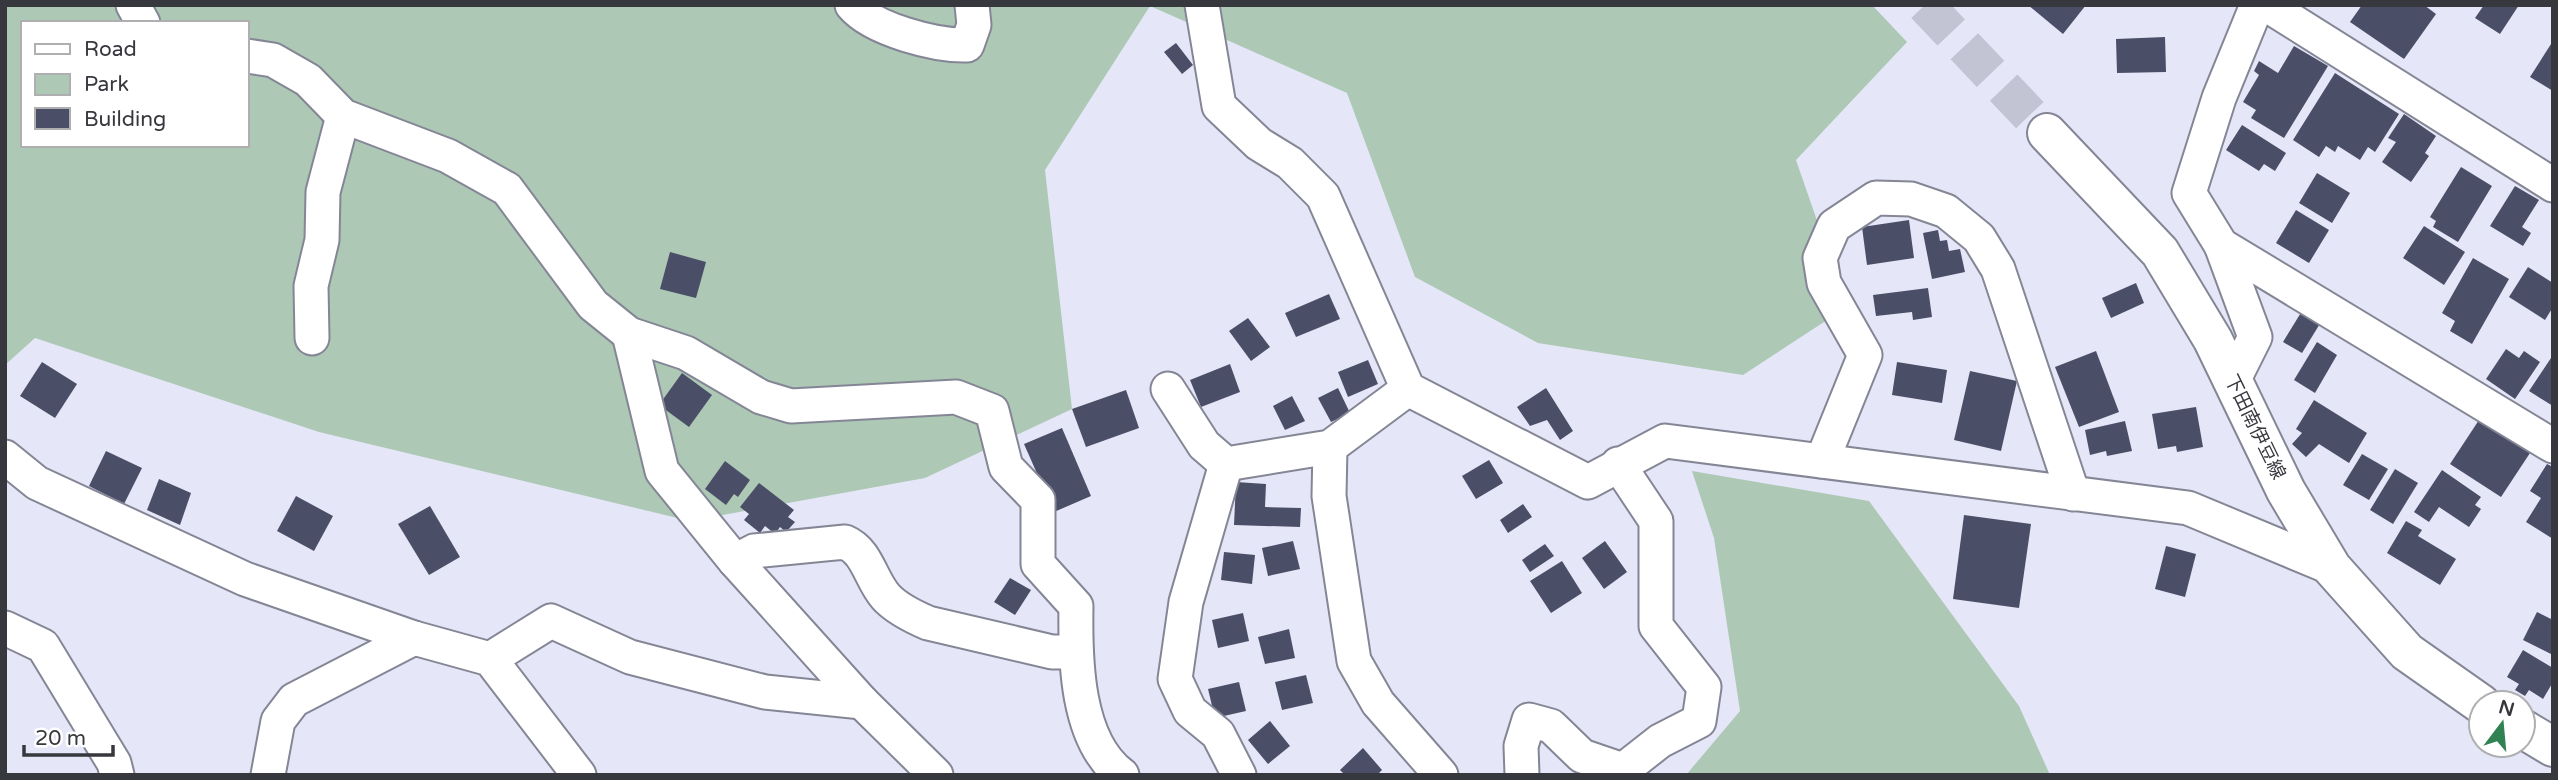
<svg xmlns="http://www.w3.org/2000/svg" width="2558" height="780" viewBox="0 0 2558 780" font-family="'Varela Round','Noto Sans JP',sans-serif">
	<rect width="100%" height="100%" fill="#e5e7f8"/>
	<g fill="#adc8b5" fill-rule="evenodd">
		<path d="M5 5H1872L1907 42 1796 160 1847 307 1743 375 1538 343 1415 277 1347 93 1150 6 1045 170 1072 409 925 478 690 521 319 432 35 338 5 365ZM23 23H247V145H23Z"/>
		<polygon points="1692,471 1869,501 2019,706 2050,775 1686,775 1740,711 1714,538"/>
	</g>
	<g fill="#4b4e67">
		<polygon points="2028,5 2086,5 2063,34"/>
		<polygon points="2362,5 2424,5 2436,14 2404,59 2350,22"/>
		<polygon points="2484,5 2519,5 2500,34 2475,18"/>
		<polygon points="2165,37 2166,72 2117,73 2116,39"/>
		<polygon points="1176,43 1193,65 1182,74 1164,52"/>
		<polygon points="2551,44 2553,45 2553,91 2530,77"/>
		<polygon points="2294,46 2328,66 2284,138 2251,118 2256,110 2243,102 2259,75 2254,71 2259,61 2278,73"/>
		<polygon points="2335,73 2399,114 2375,152 2368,147 2360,160 2338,146 2335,152 2326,146 2319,157 2293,140"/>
		<polygon points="2404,114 2436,136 2425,153 2429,156 2411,182 2382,162 2396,142 2388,138"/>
		<polygon points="2242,125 2286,153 2275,171 2264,164 2259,171 2226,150"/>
		<polygon points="2461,167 2492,186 2458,242 2433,227 2436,221 2430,217"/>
		<polygon points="2317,173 2350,193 2332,223 2299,203"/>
		<polygon points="2515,186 2539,200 2522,227 2531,233 2523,246 2490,226"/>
		<polygon points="2296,210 2329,230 2309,263 2276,243"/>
		<polygon points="1909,220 1914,258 1867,265 1862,227"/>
		<polygon points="2424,226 2465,252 2444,285 2403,258"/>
		<polygon points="1938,230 1940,241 1947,240 1949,251 1960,249 1965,272 1932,279 1923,233"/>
		<polygon points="670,252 706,262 696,298 660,289"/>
		<polygon points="2473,258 2509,279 2472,344 2450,331 2455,321 2442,313"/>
		<polygon points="2528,267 2553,283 2553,307 2545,320 2509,297"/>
		<polygon points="2136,283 2144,303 2111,318 2102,298"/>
		<polygon points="1928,288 1932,317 1913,320 1912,312 1876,316 1873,295"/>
		<polygon points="1329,294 1340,319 1296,337 1285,313"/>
		<polygon points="2302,311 2321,322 2302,353 2283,342"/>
		<polygon points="1248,318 1270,347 1251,361 1229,331"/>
		<polygon points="2317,342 2337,355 2315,393 2294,380"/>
		<polygon points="2506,349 2519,358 2524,351 2540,362 2515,399 2486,379"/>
		<polygon points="2096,351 2119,412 2079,427 2055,367"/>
		<polygon points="2551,358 2553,360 2553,406 2529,391"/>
		<polygon points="1368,360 1378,384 1348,397 1338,372"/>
		<polygon points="42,362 77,384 55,418 20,396"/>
		<polygon points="1897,362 1947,370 1942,403 1892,395"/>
		<polygon points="1230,364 1240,392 1201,407 1190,380"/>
		<polygon points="1970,371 2017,381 2001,451 1954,440"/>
		<polygon points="682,373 712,395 689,427 659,405"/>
		<polygon points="1338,388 1350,413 1331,422 1318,398"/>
		<polygon points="1546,388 1573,431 1560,440 1547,420 1530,426 1517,407"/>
		<polygon points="1126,390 1139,428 1086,447 1072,409"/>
		<polygon points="1292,396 1305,421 1285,430 1273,406"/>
		<polygon points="2314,400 2367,433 2349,463 2319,444 2306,457 2292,444 2302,433 2296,429"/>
		<polygon points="2196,407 2203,447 2177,452 2176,446 2158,449 2152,414"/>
		<polygon points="2479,420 2530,453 2501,497 2450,464"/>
		<polygon points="2125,421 2132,451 2107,456 2106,451 2090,455 2085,430"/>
		<polygon points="1062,428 1091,496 1054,512 1024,444"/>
		<polygon points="106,451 142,468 124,504 89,486"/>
		<polygon points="2362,454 2388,469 2369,500 2343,485"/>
		<polygon points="1489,460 1503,483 1476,499 1462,476"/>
		<polygon points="725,461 750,480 738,497 734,494 726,505 705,489"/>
		<polygon points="2547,464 2553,467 2553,539 2526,522 2541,498 2530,491"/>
		<polygon points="2395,469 2418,483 2393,524 2370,510"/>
		<polygon points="2442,470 2481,497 2475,505 2481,509 2469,527 2439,507 2429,522 2414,512"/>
		<polygon points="159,479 191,493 180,525 147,510"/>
		<polygon points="1236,482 1266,484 1265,507 1301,508 1300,527 1234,525"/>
		<polygon points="759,483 794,510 788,517 795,522 786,532 780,527 775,534 765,526 760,533 744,520 749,514 740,507"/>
		<polygon points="296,496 333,516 314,551 277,531"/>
		<polygon points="1523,504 1532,517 1508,533 1500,520"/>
		<polygon points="430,506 460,557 429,575 398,524"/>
		<polygon points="1964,515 2031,524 2019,608 1953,599"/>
		<polygon points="2406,521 2422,530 2418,536 2456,559 2440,585 2387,553"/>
		<polygon points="1293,541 1300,569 1268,576 1262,548"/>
		<polygon points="1605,541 1627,572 1604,589 1582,558"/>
		<polygon points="1545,544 1554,556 1530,572 1522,560"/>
		<polygon points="2166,546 2196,554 2185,597 2155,589"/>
		<polygon points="1224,552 1255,555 1252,584 1221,580"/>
		<polygon points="1562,561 1582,593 1551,613 1530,581"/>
		<polygon points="1010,578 1031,590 1015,615 994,602"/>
		<polygon points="2537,612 2553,620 2553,655 2523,640"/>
		<polygon points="1243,613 1249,641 1218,648 1212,620"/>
		<polygon points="1289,629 1295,658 1265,664 1258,637"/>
		<polygon points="2523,650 2553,668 2553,682 2543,699 2529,690 2525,696 2515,690 2519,684 2507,677"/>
		<polygon points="1306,675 1313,703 1282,710 1275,682"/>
		<polygon points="1239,682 1246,711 1215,718 1208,689"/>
		<polygon points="1270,721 1290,746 1268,764 1248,740"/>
		<polygon points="1363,748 1382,770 1377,775 1345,775 1340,770"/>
	</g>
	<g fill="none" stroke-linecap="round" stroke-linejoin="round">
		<polyline stroke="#c2c4d3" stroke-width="38" stroke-dasharray="38 19" stroke-linecap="butt" points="1925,5 2047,133"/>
		<defs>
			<g id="street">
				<polyline points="133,5 143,23"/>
				<path d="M852 5C873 30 937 46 967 45L974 25 972 5"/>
				<polyline points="1202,5 1219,106 1259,144 1290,163 1323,196 1408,389 1588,482 1665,441 2188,508 2332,568"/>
				<polyline points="2257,5 2219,98 2189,193 2221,245 2553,446"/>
				<polyline points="2267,5 2553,185"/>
				<path d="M247 56 273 60 308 80 343 116 448 156 507 189 593 305 629 334 686 353 761 397 791 406 956 397 992 411 1006 467 1038 500V564L1076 606C1075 659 1076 741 1122 775"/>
				<polyline points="2221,245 2255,337 2233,381"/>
				<polyline points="629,334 662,471 735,561 862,702 936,775"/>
				<polyline points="312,338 311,286 322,240 323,192 343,116"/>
				<polyline points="1168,389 1204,445 1226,464 1330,447 1408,389"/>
				<polyline points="1330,447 1329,496 1354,661 1378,703 1441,775"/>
				<polyline points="5,457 37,483 245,579 414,638 490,659 579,775"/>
				<polyline points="1822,461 1865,355 1824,283 1820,258 1834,226 1876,198 1911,199 1946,211 1979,238 1998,269 2073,494"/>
				<polyline points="1226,464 1186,602 1175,679 1190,711 1218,734 1239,775"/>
				<path d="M735 561 754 551 845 542C868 552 870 579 886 597 897 609 914 617 928 623L1052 652H1075"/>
				<polyline points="5,628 43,646 114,763 117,775"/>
				<polyline points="490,659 551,621 630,657 765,692 862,702"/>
				<polyline points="268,775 278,721 294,700 414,638"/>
				<polyline points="1522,775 1521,746 1529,720 1551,726 1582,756 1623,770 1660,741 1699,721 1704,687 1656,626 1656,521 1618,464"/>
			</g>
			<g id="secondary">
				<polyline points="2047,133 2160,252 2213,340 2286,491 2332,568 2407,652 2481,704"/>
				<polyline points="2523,729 2553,747"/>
			</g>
		</defs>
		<use href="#street" stroke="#848695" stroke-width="37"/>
		<use href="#secondary" stroke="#848695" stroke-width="42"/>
		<use href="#street" stroke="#fff" stroke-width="33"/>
		<use href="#secondary" stroke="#fff" stroke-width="38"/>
	</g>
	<g text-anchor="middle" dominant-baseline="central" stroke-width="7" stroke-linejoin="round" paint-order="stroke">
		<g font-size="19" fill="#37373e" stroke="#fff">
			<text transform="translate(2255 427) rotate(64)">下田南伊豆線</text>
		</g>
	</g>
	<rect width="2558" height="780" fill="none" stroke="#37373e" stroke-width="14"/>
	<rect x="21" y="21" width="228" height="126" fill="#ffffff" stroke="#afafb2" stroke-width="2"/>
	<rect x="35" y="44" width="35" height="10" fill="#ffffff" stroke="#afafb2" stroke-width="2"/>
	<text x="84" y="56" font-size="21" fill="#37373e">Road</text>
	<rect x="35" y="74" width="35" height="21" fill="#adc8b5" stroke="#afafb2" stroke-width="2"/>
	<text x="84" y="91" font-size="21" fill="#37373e">Park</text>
	<rect x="35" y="108" width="35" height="21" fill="#4b4e67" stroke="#afafb2" stroke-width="2"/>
	<text x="84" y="126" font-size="21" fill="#37373e">Building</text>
	<g transform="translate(2502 724) rotate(16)"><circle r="33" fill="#ffffff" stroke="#afafb2" stroke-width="2"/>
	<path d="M0-5L12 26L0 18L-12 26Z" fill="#318253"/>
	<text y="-10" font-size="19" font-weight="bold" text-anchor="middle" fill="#37373e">N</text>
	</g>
	<path d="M24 745v10h89v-10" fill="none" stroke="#37373e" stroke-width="3.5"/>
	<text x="35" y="745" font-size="21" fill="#37373e" stroke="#ffffff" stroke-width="5" paint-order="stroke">20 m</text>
</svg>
